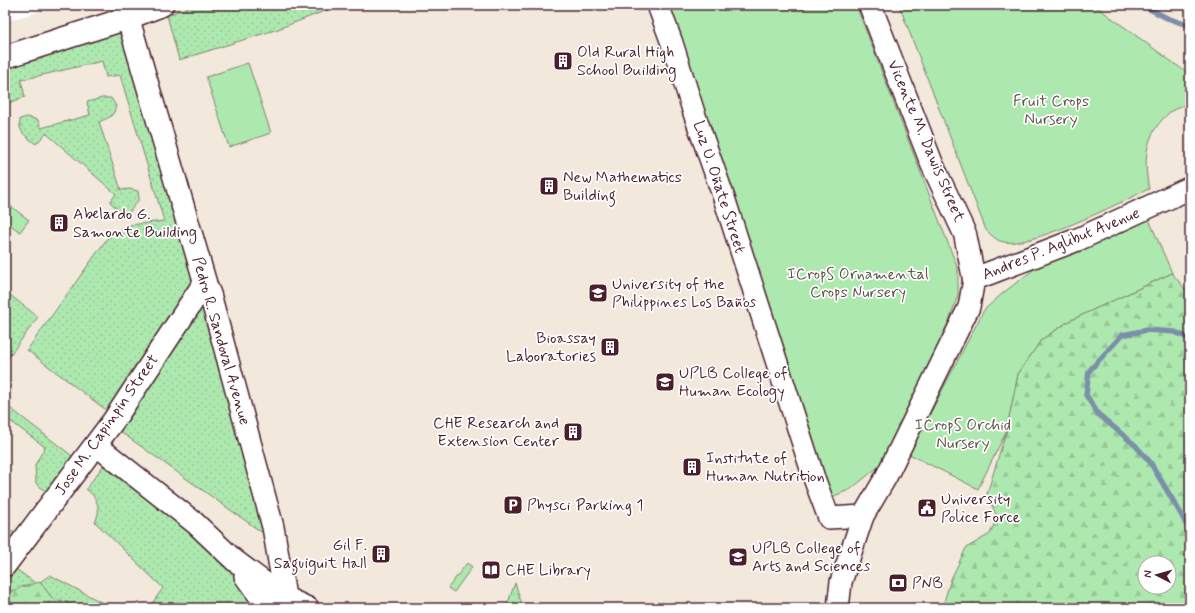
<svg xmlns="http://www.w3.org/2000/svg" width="1195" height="613" viewBox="0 0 1195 613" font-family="Mynerve,sans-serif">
	<defs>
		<pattern id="grass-dots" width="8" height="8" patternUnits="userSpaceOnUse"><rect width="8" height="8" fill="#ade9af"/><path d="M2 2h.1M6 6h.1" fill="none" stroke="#96c797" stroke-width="1.8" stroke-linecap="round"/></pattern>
		<pattern id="forest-firs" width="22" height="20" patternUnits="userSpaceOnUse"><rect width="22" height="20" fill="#ade9af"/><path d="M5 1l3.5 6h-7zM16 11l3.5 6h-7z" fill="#96c797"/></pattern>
	</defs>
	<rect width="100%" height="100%" fill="#fff"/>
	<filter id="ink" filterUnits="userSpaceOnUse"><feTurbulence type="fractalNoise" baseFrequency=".025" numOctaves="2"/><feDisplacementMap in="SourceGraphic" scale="8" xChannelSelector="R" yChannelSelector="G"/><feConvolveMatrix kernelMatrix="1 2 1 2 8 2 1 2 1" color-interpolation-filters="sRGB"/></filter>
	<g filter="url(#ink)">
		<path fill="#f2e8db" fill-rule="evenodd" d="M60 5H1190V608H5V22ZM1145 563H1169V587H1145Z"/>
		<g fill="url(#grass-dots)" stroke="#7c846d">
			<polygon points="195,5 340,5 278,29 179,60 167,15"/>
			<polygon points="124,24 274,541 118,430 110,413 27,350 109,236 130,225 164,221 120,75 106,77 102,61 21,80 25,97 5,104 5,59"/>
			<path d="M102 98H111L116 106C113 118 109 117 99 122L121 190 129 189 138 191 139 199 126 217 110 202 116 194 46 133 36 144C26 136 18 133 20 119L27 117 38 120 41 128 90 115 87 102Z"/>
			<polygon points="5,291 38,317 5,362"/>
			<polygon points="5,404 76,459 5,554 5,527 15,533 47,493 36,483 35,465 45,447 5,417"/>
			<path d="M103 466 193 535 230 568 262 608H149L163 588 95 522C102 509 97 497 86 489Z"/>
			<polygon points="16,569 46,591 40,582 50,575 112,608 77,608 66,602 5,608 5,585"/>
			<polygon points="515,583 523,608 506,608"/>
		</g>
		<g fill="url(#forest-firs)" stroke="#7c846d" fill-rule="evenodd">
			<path d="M1172 273 1190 295V608H942L951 579 966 548 990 534 997 517 987 494 1006 432 1018 374 1041 340 1069 321ZM1145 563H1169V587H1145Z"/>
			<polygon points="40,582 52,598 66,602 77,608 5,608 5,590 15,591 21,587"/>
		</g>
		<g fill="#ade9af" stroke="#7c846d">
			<polygon points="660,5 856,5 958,269 958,295 949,321 915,398 883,463 851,489 827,499"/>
			<path d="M899 5H1094L1190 75V102C1184 105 1176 108 1170 112 1145 133 1143 159 1149 189 1122 201 1025 252 1000 241 995 239 990 234 986 230Z"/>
			<polygon points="248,63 271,133 229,147 206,77"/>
			<polygon points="5,202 29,220 20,232 5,221"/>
			<polygon points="1147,215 1172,273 1069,321 1041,340 1018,374 1006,432 978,489 909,454 984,310 1003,293 1033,270"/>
			<polygon points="467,563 472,567 454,592 448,588"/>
		</g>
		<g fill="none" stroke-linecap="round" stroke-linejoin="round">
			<g stroke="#7b8fa9" stroke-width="5.5">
				<polyline points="1142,5 1167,18 1190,26"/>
				<polyline points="1190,339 1175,332 1147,330 1122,335 1089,371 1086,395 1098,414 1135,445 1150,462 1181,514 1190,532"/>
			</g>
			<defs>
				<g id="minor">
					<polyline points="658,5 672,43 694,113 725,201 814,478 829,518 863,516"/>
					<polyline points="205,282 210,294 273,527 287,608"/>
					<polyline points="96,445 195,523 234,560 284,597 308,608"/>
					<polyline points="245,576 268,608"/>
					<polyline points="838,608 841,582 863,516 886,477 969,307 974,279"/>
				</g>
				<g id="tertiary">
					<polyline points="870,5 932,164 965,234 974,279 1079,239 1190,188"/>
					<polyline points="5,565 114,420 205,282 128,18"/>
				</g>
				<polyline id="secondary" points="5,57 128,18 162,5"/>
			</defs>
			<use href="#minor" stroke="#4a1f2b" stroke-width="24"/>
			<use href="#tertiary" stroke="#4a1f2b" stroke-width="25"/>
			<use href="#secondary" stroke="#4a1f2b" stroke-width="25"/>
			<use href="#minor" stroke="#fff" stroke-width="21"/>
			<use href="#tertiary" stroke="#fff" stroke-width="22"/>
			<use href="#secondary" stroke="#fff" stroke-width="22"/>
		</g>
	</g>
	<defs>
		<symbol id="building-square" viewBox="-11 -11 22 22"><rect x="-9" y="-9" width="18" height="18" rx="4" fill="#4a1f2b" stroke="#fff"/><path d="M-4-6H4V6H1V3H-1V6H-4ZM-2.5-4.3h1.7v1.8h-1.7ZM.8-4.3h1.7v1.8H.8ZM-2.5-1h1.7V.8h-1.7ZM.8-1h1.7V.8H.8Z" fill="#fff"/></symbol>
		<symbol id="university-square" viewBox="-11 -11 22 22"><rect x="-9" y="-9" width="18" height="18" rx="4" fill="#4a1f2b" stroke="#fff"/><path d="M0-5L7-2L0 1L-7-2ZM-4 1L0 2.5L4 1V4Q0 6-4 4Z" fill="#fff"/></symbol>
		<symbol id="parking-square" viewBox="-11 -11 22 22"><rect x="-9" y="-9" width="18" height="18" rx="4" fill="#4a1f2b" stroke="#fff"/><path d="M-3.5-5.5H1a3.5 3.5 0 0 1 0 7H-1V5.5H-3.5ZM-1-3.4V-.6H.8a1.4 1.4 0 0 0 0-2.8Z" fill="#fff"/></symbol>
		<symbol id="civic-square" viewBox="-11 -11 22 22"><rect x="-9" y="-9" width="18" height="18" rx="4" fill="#4a1f2b" stroke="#fff"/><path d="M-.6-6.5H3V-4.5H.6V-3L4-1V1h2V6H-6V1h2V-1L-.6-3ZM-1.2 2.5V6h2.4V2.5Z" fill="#fff"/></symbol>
		<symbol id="library-square" viewBox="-11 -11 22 22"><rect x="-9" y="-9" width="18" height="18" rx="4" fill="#4a1f2b" stroke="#fff"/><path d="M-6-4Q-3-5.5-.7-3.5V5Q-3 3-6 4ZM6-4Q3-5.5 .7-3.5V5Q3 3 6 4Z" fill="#fff"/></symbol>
		<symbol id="bank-square" viewBox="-11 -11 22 22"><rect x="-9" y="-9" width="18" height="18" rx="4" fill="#4a1f2b" stroke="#fff"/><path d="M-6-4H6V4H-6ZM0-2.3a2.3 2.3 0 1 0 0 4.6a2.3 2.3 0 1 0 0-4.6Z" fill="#fff"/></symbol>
	</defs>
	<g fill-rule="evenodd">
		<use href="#building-square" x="552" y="50" width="22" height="22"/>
		<use href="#building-square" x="538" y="175" width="22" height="22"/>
		<use href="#building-square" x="48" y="212" width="22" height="22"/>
		<use href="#university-square" x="587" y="282" width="22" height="22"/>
		<use href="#building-square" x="599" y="336" width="22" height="22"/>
		<use href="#university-square" x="654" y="371" width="22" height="22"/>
		<use href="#building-square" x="562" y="421" width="22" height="22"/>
		<use href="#building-square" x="681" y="456" width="22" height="22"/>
		<use href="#parking-square" x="502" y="494" width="22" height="22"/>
		<use href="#civic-square" x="916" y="497" width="22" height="22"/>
		<use href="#building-square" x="370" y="543" width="22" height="22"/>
		<use href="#university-square" x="727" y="546" width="22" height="22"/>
		<use href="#library-square" x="480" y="559" width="22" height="22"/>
		<use href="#bank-square" x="887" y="572" width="22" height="22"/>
	</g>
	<g text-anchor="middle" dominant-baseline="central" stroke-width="3.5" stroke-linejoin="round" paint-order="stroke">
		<g font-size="16" fill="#4a1f2b" stroke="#fff" text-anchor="start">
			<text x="577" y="52">Old Rural High<tspan x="577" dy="18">School Building</tspan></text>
			<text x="563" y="177">New Mathematics<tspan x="563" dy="18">Building</tspan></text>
			<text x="73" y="214">Abelardo G.<tspan x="73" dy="18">Samonte Building</tspan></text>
			<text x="612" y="284">University of the<tspan x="612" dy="18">Philippines Los Baños</tspan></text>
			<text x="596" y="338" text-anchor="end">Bioassay<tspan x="596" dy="18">Laboratories</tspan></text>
			<text x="679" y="373">UPLB College of<tspan x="679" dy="18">Human Ecology</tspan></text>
			<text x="559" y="423" text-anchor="end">CHE Research and<tspan x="559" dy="18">Extension Center</tspan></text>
			<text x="706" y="458">Institute of<tspan x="706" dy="18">Human Nutrition</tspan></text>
			<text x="941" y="499">University<tspan x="941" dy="18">Police Force</tspan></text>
			<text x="527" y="505">Physci Parking 1</text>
			<text x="367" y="545" text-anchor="end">Gil F.<tspan x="367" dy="18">Saguiguit Hall</tspan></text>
			<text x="752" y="548">UPLB College of<tspan x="752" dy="18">Arts and Sciences</tspan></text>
			<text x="505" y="570">CHE Library</text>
			<text x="912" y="583">PNB</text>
		</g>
		<g font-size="16" fill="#63524c" stroke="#fff">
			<text x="1051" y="101">Fruit Crops<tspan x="1051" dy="18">Nursery</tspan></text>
			<text x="858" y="274">ICropS Ornamental<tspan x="858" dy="18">Crops Nursery</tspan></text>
			<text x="963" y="425">ICropS Orchid<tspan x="963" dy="18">Nursery</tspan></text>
		</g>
		<g font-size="16" fill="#4a1f2b" stroke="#fff">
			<text transform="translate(926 141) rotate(67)">Vicente M. Dawis Street</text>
			<text transform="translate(719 187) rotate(72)">Luz U. Oñate Street</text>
			<text transform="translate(1061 244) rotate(-22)">Andres P. Aglibut Avenue</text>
			<text transform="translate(221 341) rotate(74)">Pedro R. Sandoval Avenue</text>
			<text transform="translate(107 425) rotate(-55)">Jose M. Capinpin Street</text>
		</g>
	</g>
	<rect width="1195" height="613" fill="none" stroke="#fff" stroke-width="20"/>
	<rect x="10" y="10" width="1175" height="593" fill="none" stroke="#4a1f2b" stroke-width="1.5" filter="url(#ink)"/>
	<g transform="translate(1157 575) rotate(276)"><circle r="19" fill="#ffffff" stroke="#b7a5aa"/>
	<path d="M0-3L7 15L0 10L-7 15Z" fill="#4a1f2b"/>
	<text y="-6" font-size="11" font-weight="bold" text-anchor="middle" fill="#4a1f2b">N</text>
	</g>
</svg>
